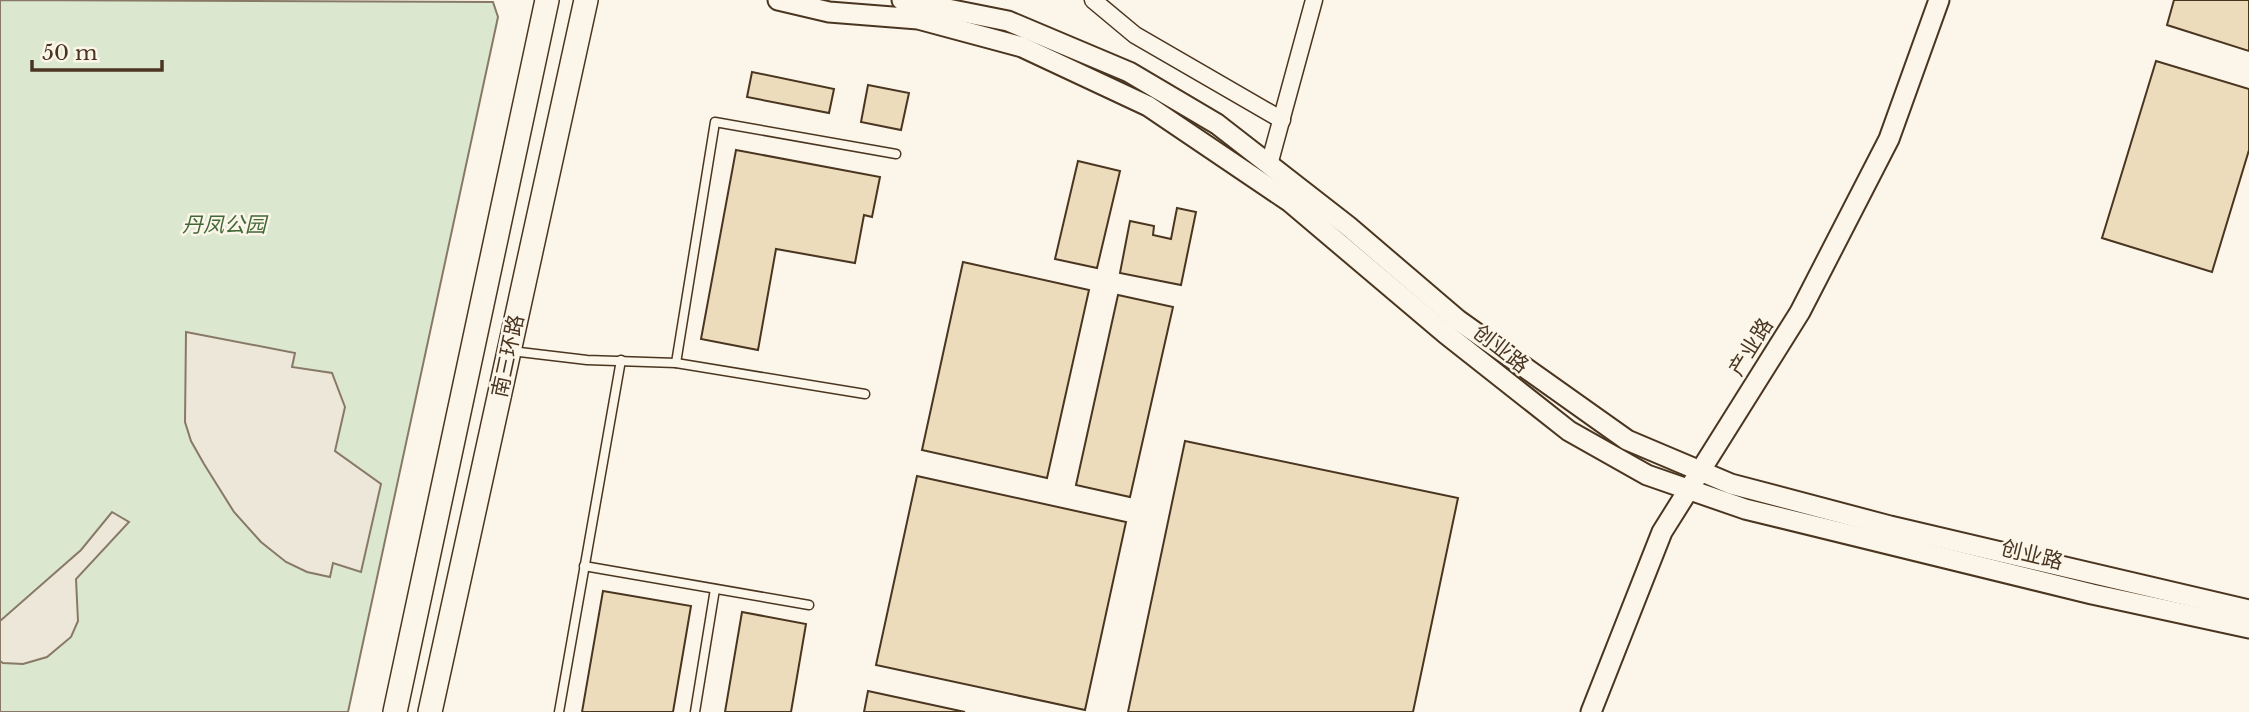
<svg xmlns="http://www.w3.org/2000/svg" width="2249" height="712" viewBox="0 0 2249 712" font-family="'Libre Baskerville','Noto Sans SC',serif">
	<rect width="100%" height="100%" fill="#fbf6e9"/>
	<polygon fill="#dce7d0" stroke="#887966" stroke-width="2" points="0,0 493,2 498,17 348,712 0,712"/>
	<g fill="#ede7d9" stroke="#887966" stroke-width="2">
		<polygon points="186,332 295,353 292,367 332,373 345,407 335,451 381,484 361,572 333,563 330,577 307,572 286,562 261,542 234,512 204,464 191,441 185,422"/>
		<polygon points="112,512 129,522 76,579 78,621 71,637 47,657 23,664 3,663 0,661 0,621 81,550"/>
	</g>
	<g fill="#ecdcbc" stroke="#4a3520" stroke-width="2">
		<polygon points="2174,0 2249,0 2249,51 2167,25"/>
		<polygon points="2156,61 2249,89 2249,150 2212,272 2102,238"/>
		<polygon points="752,72 834,89 829,113 747,97"/>
		<polygon points="868,85 909,93 901,130 861,122"/>
		<polygon points="736,150 880,177 872,217 864,215 855,263 776,249 758,350 701,339"/>
		<polygon points="1078,161 1120,171 1097,268 1055,259"/>
		<polygon points="1177,208 1196,212 1181,285 1120,273 1130,221 1154,226 1153,235 1171,239"/>
		<polygon points="963,262 1089,290 1047,478 922,450"/>
		<polygon points="1118,295 1173,307 1130,497 1076,485"/>
		<polygon points="1185,441 1458,498 1413,712 1128,712"/>
		<polygon points="917,476 1126,522 1085,710 876,665"/>
		<polygon points="603,591 691,606 673,712 582,712"/>
		<polygon points="742,612 806,624 791,712 725,712"/>
		<polygon points="868,691 965,712 864,712"/>
	</g>
	<g fill="none" stroke-linecap="round" stroke-linejoin="round">
		<defs>
			<g id="service">
				<polyline points="511,351 587,360 676,363 865,394"/>
				<polyline points="676,363 715,122 896,154"/>
				<polyline points="584,566 809,605"/>
				<polyline points="559,712 621,360"/>
				<polyline points="695,712 715,589"/>
			</g>
			<g id="minor">
				<polyline points="1093,0 1135,35 1282,120"/>
				<polyline points="1269,165 1314,0"/>
			</g>
			<g id="tertiary">
				<polyline points="778,0 829,12 918,19 1022,47 1148,106 1290,202 1446,334 1569,431 1647,475 1745,509 2092,594 2249,628"/>
				<polyline points="902,0 1008,21 1129,72 1217,124 1348,226 1458,320 1627,440 1731,484 1890,526 2249,610"/>
				<polyline points="1591,712 1662,532 1800,312 1889,139 1939,0"/>
			</g>
			<g id="secondary">
				<polyline points="395,712 547,0"/>
				<polyline points="430,712 586,0"/>
			</g>
		</defs>
		<use href="#service" stroke="#4a3520" stroke-width="11"/>
		<use href="#minor" stroke="#4a3520" stroke-width="19"/>
		<use href="#tertiary" stroke="#4a3520" stroke-width="23"/>
		<use href="#secondary" stroke="#4a3520" stroke-width="26"/>
		<use href="#service" stroke="#fbf6e9" stroke-width="8"/>
		<use href="#minor" stroke="#fbf6e9" stroke-width="16"/>
		<use href="#tertiary" stroke="#fbf6e9" stroke-width="19"/>
		<use href="#secondary" stroke="#fbf6e9" stroke-width="23"/>
	</g>
	<g text-anchor="middle" dominant-baseline="central" stroke-width="5" stroke-linejoin="round" paint-order="stroke">
		<g font-size="21" font-style="italic" fill="#436837" stroke="#fbf6e9">
			<text x="224" y="225">丹凤公园</text>
		</g>
		<g font-size="21" fill="#4a3520" stroke="#fbf6e9">
			<text transform="translate(1751 347) rotate(-58)">产业路</text>
			<text transform="translate(1501 349) rotate(38)">创业路</text>
			<text transform="translate(508 356) rotate(-78)">南三环路</text>
			<text transform="translate(2032 555) rotate(14)">创业路</text>
		</g>
	</g>
	<path d="M32 60v10h130v-10" fill="none" stroke="#4a3520" stroke-width="3.5"/>
	<text x="42" y="60" font-size="21" fill="#4a3520" stroke="#fbf6e9" stroke-width="5" paint-order="stroke">50 m</text>
</svg>
